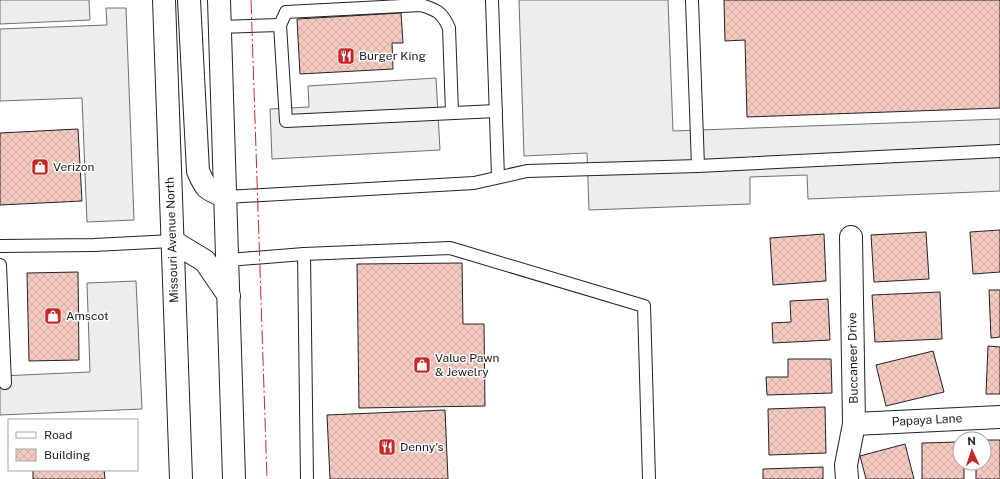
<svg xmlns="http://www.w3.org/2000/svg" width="1000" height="479" viewBox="0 0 1000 479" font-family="'Public Sans',sans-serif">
	<defs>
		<pattern id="building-cross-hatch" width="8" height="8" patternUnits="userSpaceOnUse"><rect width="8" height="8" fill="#f3c9c0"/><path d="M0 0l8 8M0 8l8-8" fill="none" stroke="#d0aca5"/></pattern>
	</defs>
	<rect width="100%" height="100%" fill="#fff"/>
	<g fill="#ededed" stroke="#6f6f6f">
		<polygon points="0,0 89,0 90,20 0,24"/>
		<polygon points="519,0 668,0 673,131 1000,119 1000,191 808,199 807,175 750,177 750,204 589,210 587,153 524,156"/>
		<polygon points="106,8 126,8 134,220 87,222 82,98 0,101 0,29 107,25"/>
		<polygon points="436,78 440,150 272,159 270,109 309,107 308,86"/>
		<polygon points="136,281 142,409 0,415 0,376 90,372 87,283"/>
	</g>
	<g fill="url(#building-cross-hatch)" stroke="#222">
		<polygon points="724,0 1000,0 1000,108 747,117 745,40 725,41"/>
		<polygon points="401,13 403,43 392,43 393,69 300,74 297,19"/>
		<polygon points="78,129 82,201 0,205 0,133"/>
		<polygon points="1000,230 1000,272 973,274 970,232"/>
		<polygon points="926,232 929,279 874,282 871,235"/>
		<polygon points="824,234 826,281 773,285 770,238"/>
		<polygon points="462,263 463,324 484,324 485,406 359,408 357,264"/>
		<polygon points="78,272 79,360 29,361 27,273"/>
		<polygon points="989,290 1000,290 1000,337 991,338"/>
		<polygon points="940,292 942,339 875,342 872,295"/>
		<polygon points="828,299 830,340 773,343 772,323 791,322 790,301"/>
		<polygon points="988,346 1000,347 1000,394 986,394"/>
		<polygon points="933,351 944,392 886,406 876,365"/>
		<polygon points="788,359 831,359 832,393 767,395 766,377 788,377"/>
		<polygon points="825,407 826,453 769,455 768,409"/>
		<polygon points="445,410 448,479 330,479 327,415"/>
		<polygon points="984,440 1000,440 1000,479 976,479 976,463 984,463"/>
		<polygon points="960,442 960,463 964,463 964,479 922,479 922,443"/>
		<polygon points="905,444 914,479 866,479 860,456"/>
		<polygon points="823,467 823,479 763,479 763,469"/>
		<polygon points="33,470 104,470 105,479 33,479"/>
	</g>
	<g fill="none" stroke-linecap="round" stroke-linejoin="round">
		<defs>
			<g id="lane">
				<polyline points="492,0 498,177"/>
				<path d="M280 25 286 12 421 5C437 10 442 12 449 28L452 113"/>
				<polyline points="220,27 280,25 286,121 496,111"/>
				<polyline points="698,166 1000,151"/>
				<polyline points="226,197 474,183 527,171 698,166 692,0"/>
				<polyline points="0,246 94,245 172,241"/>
				<polyline points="304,254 307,479"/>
				<polyline points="228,260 304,254 450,248 644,306 649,479"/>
				<polyline points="0,265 5,383"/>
			</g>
			<g id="street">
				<polyline points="854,424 1000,417"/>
				<polyline points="847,479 846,465 854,424 851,237"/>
			</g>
			<g id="primary">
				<polyline points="164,0 181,479"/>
				<path d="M189 0 198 171C206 190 207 189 226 197"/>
				<polyline points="219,0 234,479"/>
				<polyline points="172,241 205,261 229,296"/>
			</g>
		</defs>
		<use href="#lane" stroke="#222" stroke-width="14"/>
		<use href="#street" stroke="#222" stroke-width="24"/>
		<use href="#primary" stroke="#222" stroke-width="24"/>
		<use href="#lane" stroke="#fff" stroke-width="12"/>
		<use href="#street" stroke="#fff" stroke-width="22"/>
		<use href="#primary" stroke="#fff" stroke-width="22"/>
		<polyline stroke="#c62828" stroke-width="1" stroke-dasharray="14 3 2 3" stroke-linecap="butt" points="251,0 267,479"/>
	</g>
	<defs>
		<symbol id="restaurant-square" viewBox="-11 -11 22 22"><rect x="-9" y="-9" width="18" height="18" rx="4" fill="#c62828" stroke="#fff"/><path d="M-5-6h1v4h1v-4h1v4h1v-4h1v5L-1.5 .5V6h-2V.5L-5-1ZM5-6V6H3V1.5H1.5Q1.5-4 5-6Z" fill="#fff"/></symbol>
		<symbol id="shop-square" viewBox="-11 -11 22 22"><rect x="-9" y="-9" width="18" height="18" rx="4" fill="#c62828" stroke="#fff"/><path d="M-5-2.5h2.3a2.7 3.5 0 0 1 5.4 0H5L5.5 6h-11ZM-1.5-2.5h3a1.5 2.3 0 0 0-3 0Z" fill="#fff"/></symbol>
	</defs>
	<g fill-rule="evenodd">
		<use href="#restaurant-square" x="336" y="46" width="20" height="20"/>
		<use href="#shop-square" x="30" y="157" width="20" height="20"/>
		<use href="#shop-square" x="43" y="306" width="20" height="20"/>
		<use href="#shop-square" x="412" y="355" width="20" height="20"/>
		<use href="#restaurant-square" x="377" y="437" width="20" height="20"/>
	</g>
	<g text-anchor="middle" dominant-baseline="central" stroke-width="3" stroke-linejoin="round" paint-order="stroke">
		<g font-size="12" fill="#222" stroke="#fff" text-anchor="start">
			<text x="359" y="56">Burger King</text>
			<text x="53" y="167">Verizon</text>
			<text x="66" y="316">Amscot</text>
			<text x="435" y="358">Value Pawn<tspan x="435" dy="14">&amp; Jewelry</tspan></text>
			<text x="400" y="447">Denny's</text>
		</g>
		<g font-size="12" fill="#222" stroke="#fff">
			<text transform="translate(172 240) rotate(-92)">Missouri Avenue North</text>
			<text transform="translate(853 358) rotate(-91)">Buccaneer Drive</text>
			<text transform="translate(927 420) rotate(-3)">Papaya Lane</text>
		</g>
	</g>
	<rect x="8" y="419" width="130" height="52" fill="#ffffff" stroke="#a7a7a7"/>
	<rect x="16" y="432" width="20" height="6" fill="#ffffff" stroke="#a7a7a7"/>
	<text x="44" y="439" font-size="12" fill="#222222">Road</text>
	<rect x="16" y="449" width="20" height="12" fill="url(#building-cross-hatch)" stroke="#a7a7a7"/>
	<text x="44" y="459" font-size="12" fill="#222222">Building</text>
	<g transform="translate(972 451) rotate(357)"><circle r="19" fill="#ffffff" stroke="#a7a7a7"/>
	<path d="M0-3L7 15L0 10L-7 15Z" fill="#c62828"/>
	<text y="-6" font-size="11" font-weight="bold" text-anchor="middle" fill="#222222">N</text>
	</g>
</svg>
